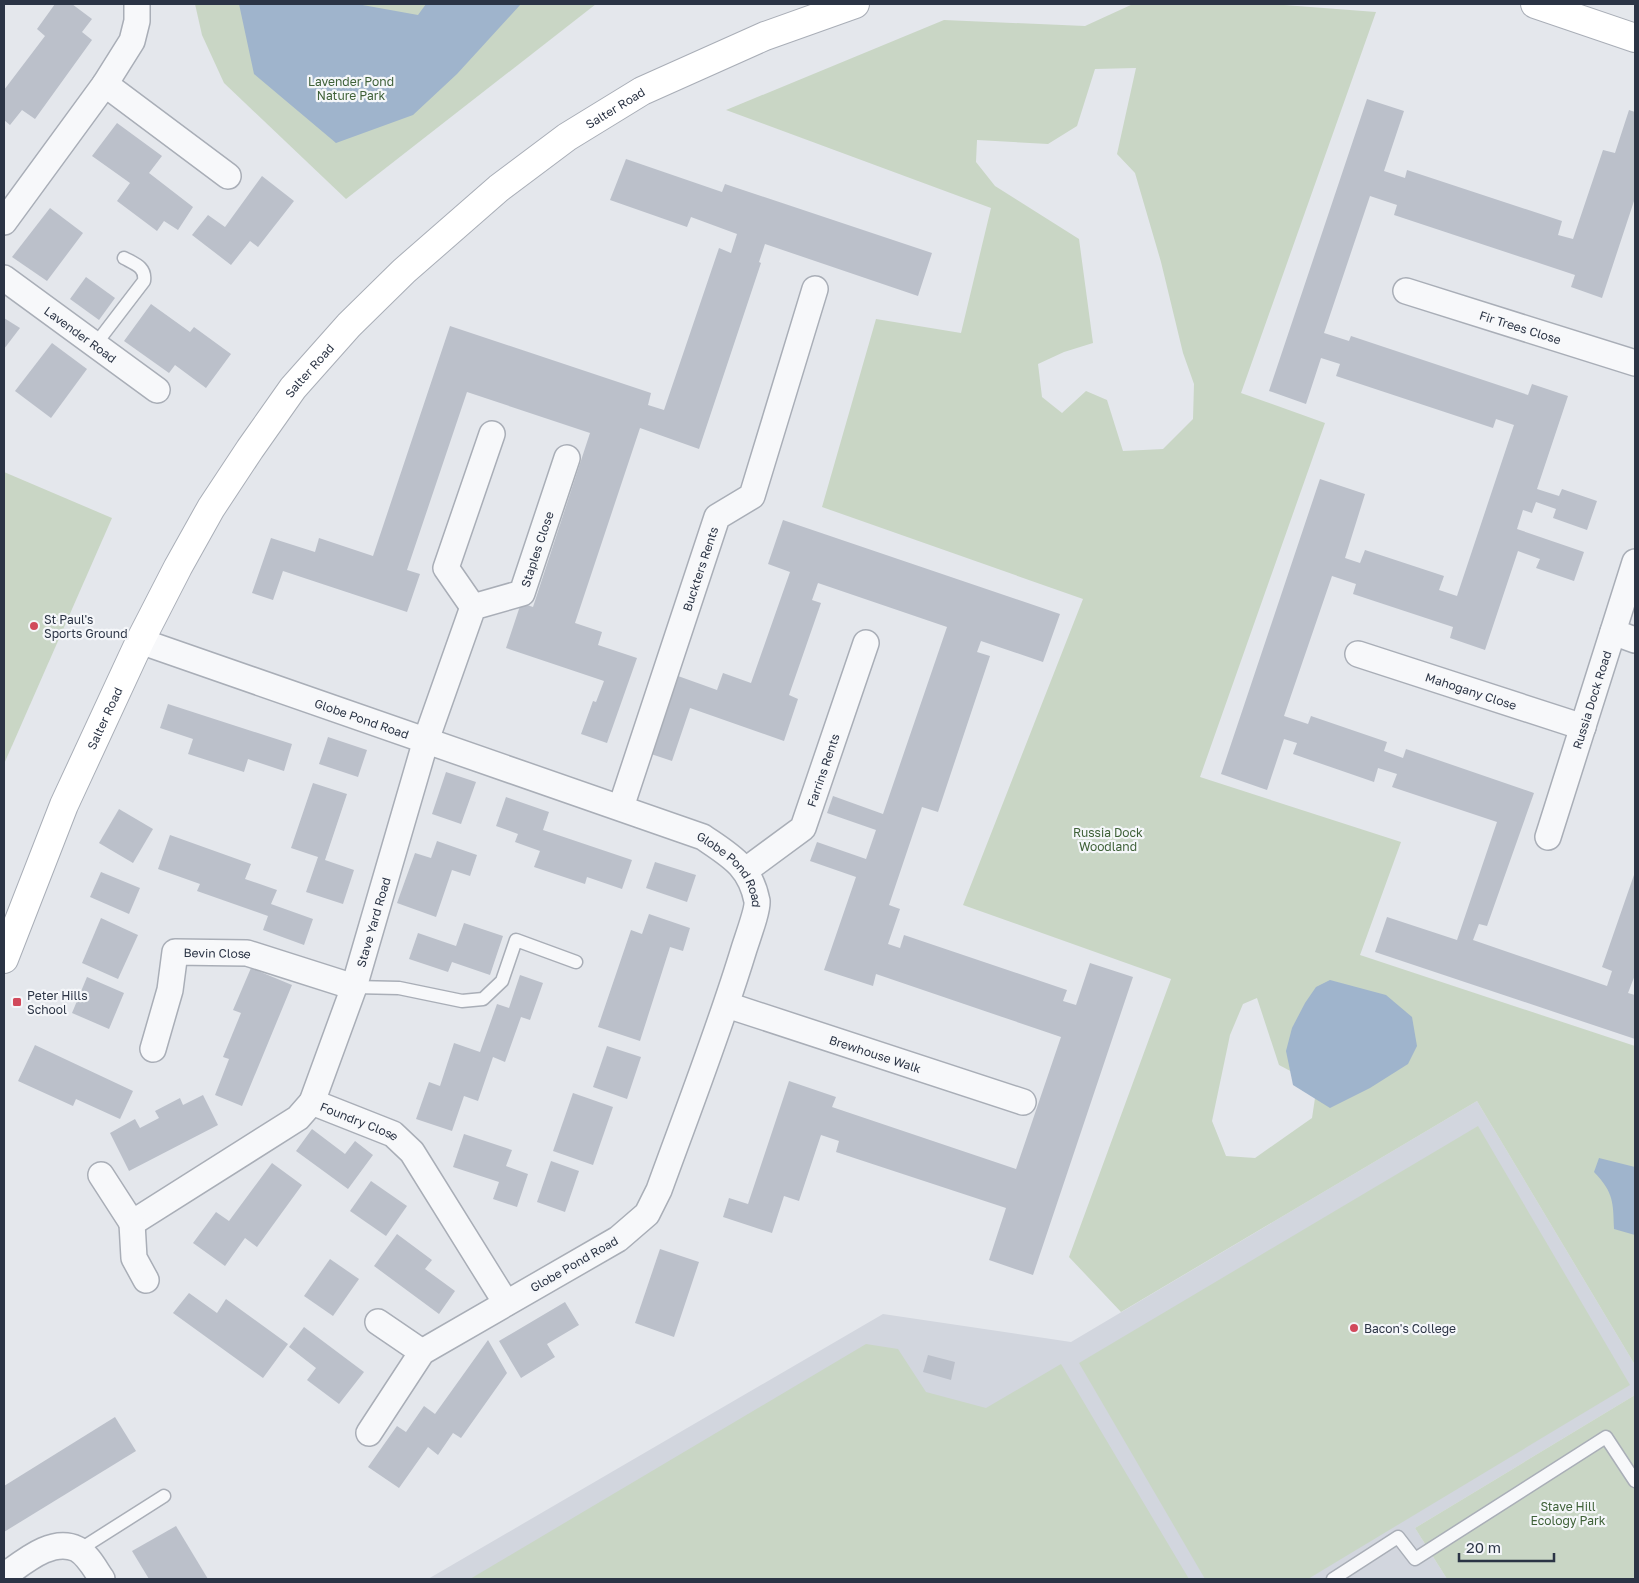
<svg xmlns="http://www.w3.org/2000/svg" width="1639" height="1583" viewBox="0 0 1639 1583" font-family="'Golos Text',sans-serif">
	<rect width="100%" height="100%" fill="#e4e7ec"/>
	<polygon fill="#d2d6de" points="1477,1101 1635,1365 1635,1395 1415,1528 1447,1579 428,1579 883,1314 1071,1342"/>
	<g fill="#c9d6c5" fill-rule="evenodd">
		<polygon points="195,4 596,4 346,199 224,83 202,35"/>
		<path d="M1133 4H1271L1376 12 1241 393 1325 423 1200 777 1401 842 1360 955 1635 1046V1365L1477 1101 1121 1312 1069 1257 1171 979 963 905 1083 599 822 507 876 319 961 333 991 208 726 110 944 20 1085 26ZM1136 68 1117 154 1135 173 1161 262 1183 353 1194 384 1193 419 1163 449 1123 451 1107 400 1086 391 1062 413 1042 397 1038 364 1064 352 1093 343 1079 239 995 186 976 162 977 140 1048 144 1077 126 1095 69ZM1257 998 1279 1065 1317 1085 1312 1118 1255 1158 1226 1156 1212 1121 1230 1035 1243 1004Z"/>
		<polygon points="4,472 112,518 4,764"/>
		<polygon points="1478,1126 1630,1385 1308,1579 1205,1579 1079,1363"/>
		<polygon points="866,1344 898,1349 926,1392 986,1408 1061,1364 1189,1579 470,1579"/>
		<polygon points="1635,1395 1635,1579 1447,1579 1415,1528"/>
	</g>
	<g fill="#9fb4cc">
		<polygon points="239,4 357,4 418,15 426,4 521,4 457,74 413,115 336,143 254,74"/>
		<polygon points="1330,980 1386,995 1412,1017 1417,1046 1408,1064 1370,1088 1330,1108 1293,1085 1286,1051 1292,1028 1305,1003 1316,987"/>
		<path d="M1599 1158 1635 1167V1235L1614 1229C1613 1202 1614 1193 1594 1172Z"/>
	</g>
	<g fill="#bbc0ca">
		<polygon points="55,4 72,4 92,19 82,32 92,40 35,119 22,110 10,125 4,120 4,90 45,36 37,29"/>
		<polygon points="1367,99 1404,111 1384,171 1405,178 1407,170 1562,221 1558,235 1573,239 1603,150 1615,153 1629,110 1635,112 1635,198 1602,298 1571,287 1575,275 1394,215 1397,205 1370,196 1324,333 1349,341 1351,336 1528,395 1532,384 1568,396 1537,489 1559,496 1562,489 1597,501 1587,530 1553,518 1556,509 1536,502 1532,513 1523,510 1517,529 1584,552 1574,581 1536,568 1540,559 1518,551 1485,650 1450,638 1453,627 1353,594 1356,584 1332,576 1284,716 1308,724 1311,716 1387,742 1384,751 1403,758 1406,749 1534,793 1487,926 1479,924 1473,940 1607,986 1612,971 1602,967 1635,872 1635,975 1628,993 1635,995 1635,1039 1375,952 1387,917 1457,940 1497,822 1392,787 1397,774 1378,768 1374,782 1293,754 1297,743 1284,739 1267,790 1221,774 1320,479 1365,494 1345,558 1360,563 1365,550 1444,576 1439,590 1457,596 1514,425 1496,419 1493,428 1336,376 1340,364 1321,358 1306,404 1269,391"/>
		<polygon points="117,123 162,156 149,173 193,207 178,230 164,221 157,231 117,201 130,183 92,156"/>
		<polygon points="626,159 722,192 725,184 932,253 918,296 765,244 759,262 761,263 699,449 640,428 575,623 602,632 598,645 637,658 607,743 581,734 593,701 596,702 604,681 506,648 521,603 533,607 590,433 467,392 407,570 420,574 407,612 283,571 273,600 252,593 271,538 315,552 319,538 373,556 450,326 651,393 648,405 664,410 719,248 731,253 737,234 691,217 687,227 610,200"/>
		<polygon points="262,176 294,201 258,247 250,241 231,265 192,235 208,215 225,227"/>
		<polygon points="50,208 83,233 47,281 12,257"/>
		<polygon points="86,277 115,298 99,320 70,299"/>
		<polygon points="151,304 190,332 194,327 231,354 206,388 175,365 169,373 124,341"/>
		<polygon points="4,318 20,328 4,349"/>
		<polygon points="52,343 87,369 51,418 15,391"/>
		<polygon points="783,520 1060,614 1043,662 981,641 977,652 990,656 938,812 922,807 889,905 900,909 888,944 900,948 904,935 1067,990 1063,1001 1076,1005 1090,963 1133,977 1033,1275 989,1260 1006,1208 836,1152 839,1141 821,1135 799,1201 784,1196 772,1233 723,1217 729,1198 748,1204 789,1081 836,1097 832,1107 1016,1169 1061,1037 876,974 873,986 824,970 856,877 810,861 817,842 866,859 876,830 827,813 833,796 883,814 947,627 818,583 812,600 821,603 789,695 798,699 784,741 690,708 672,761 651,754 678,676 717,690 723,673 751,683 790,572 768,564"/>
		<polygon points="168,704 292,744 284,771 248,759 244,772 188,754 193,739 160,728"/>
		<polygon points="328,737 367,750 358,777 319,764"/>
		<polygon points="446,772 476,782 461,824 432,814"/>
		<polygon points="313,783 347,794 325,860 354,870 343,904 306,892 318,857 291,848"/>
		<polygon points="506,797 549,812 543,830 632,860 622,889 587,877 585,884 534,867 540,851 515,842 518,834 496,826"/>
		<polygon points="119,809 153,829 133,863 99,843"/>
		<polygon points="170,835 251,864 245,879 277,890 271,904 313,919 304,945 263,930 268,916 197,891 200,884 158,869"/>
		<polygon points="437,841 477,855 470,876 452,870 436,917 397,903 415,853 431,858"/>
		<polygon points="655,862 696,875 687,902 646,888"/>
		<polygon points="101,872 140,888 129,914 90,897"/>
		<polygon points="649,914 690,928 683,951 670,947 640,1041 598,1027 631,930 642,934"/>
		<polygon points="101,918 138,935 118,979 82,963"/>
		<polygon points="464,923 503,936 490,975 452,962 448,972 409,959 418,933 456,946"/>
		<polygon points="251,968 292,985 242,1106 215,1095 229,1059 223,1057 241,1013 233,1010"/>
		<polygon points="520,975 543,983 530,1020 521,1017 505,1062 493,1057 478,1101 464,1096 452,1131 416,1119 429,1082 440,1086 454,1043 480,1052 497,1004 509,1008"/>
		<polygon points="87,977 124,993 109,1029 72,1013"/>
		<polygon points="35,1045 133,1091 120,1119 76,1099 73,1106 18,1081"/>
		<polygon points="607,1046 641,1057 627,1099 593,1087"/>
		<polygon points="573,1093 613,1107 593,1165 553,1151"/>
		<polygon points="203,1095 218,1125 129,1171 110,1133 135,1119 140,1128 159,1118 155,1111 180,1098 183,1105"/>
		<polygon points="312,1129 345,1154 355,1141 373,1155 348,1189 296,1151"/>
		<polygon points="464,1134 512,1150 506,1166 528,1174 517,1207 493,1199 499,1182 453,1167"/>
		<polygon points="551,1161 579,1171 565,1212 537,1202"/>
		<polygon points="272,1163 302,1185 257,1247 245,1238 225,1266 193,1243 216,1212 229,1221"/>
		<polygon points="371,1181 407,1206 386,1236 350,1211"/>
		<polygon points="397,1234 432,1260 425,1269 455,1291 439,1314 374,1266"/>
		<polygon points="660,1249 699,1262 674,1337 635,1323"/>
		<polygon points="330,1259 359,1279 333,1316 304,1296"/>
		<polygon points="189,1293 217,1313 226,1299 288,1344 263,1378 173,1313"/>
		<polygon points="565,1302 579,1325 547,1344 555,1357 521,1378 499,1341"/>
		<polygon points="304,1327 364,1372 339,1404 307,1380 316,1368 289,1347"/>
		<polygon points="488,1340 507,1373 461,1438 453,1433 438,1455 428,1447 399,1488 368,1467 397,1426 406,1432 424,1406 435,1414"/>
		<polygon points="928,1355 955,1362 951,1380 923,1372"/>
		<polygon points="115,1417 136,1451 4,1532 4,1486"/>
		<polygon points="176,1526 208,1579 149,1579 132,1551"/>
	</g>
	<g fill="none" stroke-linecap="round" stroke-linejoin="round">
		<defs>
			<g id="lane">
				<path d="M95 345 144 281C146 267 135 264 124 258"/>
				<polyline points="354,987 399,988 462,1001 483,999 502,981 516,940 576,962"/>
				<polyline points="79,1550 164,1496"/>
				<polyline points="1333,1579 1398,1537 1415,1559 1606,1437 1635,1481"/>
			</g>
			<g id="street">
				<polyline points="105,84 228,176"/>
				<polyline points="4,222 105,84 132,41 137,21 137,4"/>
				<path id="s1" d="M4 278 157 390"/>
				<path id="s2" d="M1406 291 1635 363"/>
				<polyline points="473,607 446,568 492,434"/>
				<polyline points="1613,632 1635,640"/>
				<path id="s3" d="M140 641 703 837C731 856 750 866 757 901 758 910 747 939 744 949 719 1031 688 1110 659 1190L647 1214 618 1239 422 1352 369 1433"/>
				<path id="s4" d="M1358 654 1583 727"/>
				<path id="s5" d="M621 807 717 517 752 496 815 289"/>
				<path id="s6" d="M1548 837 1635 562"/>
				<path id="s7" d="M746 870 803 828 866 643"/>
				<path id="s8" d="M727 1005 1023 1102"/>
				<path id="s9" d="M153 1049 170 990 175 952 247 953 354 987"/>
				<path id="s10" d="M312 1102 354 987 426 740 473 607 522 593 567 458"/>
				<path id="s11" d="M101 1175 132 1223 298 1118 312 1102 393 1134 412 1152 506 1303"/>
				<polyline points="132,1223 134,1258 146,1280"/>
				<polyline points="378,1322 422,1352"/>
				<path d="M4 1576C24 1562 52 1537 77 1549 88 1555 95 1569 102 1579"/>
			</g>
			<g id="secondary">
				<polyline points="1535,4 1635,38"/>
				<path id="s12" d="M4 959 64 805 140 641 178 567 211 508 250 449 293 388 349 325 404 271 499 188 567 137 642 91 765 36 855 4"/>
			</g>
		</defs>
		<use href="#lane" stroke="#a9aeb7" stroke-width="15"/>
		<use href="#street" stroke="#a9aeb7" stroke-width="28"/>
		<use href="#secondary" stroke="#a9aeb7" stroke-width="30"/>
		<use href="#lane" stroke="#f7f8fa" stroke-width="12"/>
		<use href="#street" stroke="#f7f8fa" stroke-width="25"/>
		<use href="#secondary" stroke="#fff" stroke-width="28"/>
	</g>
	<g fill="#d1495b" stroke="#f4f6f9" stroke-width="2">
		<circle cx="34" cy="626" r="5"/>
		<rect x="12" y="997" width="10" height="10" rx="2.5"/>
		<circle cx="1354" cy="1328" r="5"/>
	</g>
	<g text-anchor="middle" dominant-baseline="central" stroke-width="4.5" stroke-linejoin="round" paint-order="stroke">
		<g font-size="12" fill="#3f6138" stroke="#f4f6f9">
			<text x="351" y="81">Lavender Pond<tspan x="351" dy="14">Nature Park</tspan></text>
			<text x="1108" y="832">Russia Dock<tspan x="1108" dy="14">Woodland</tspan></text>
			<text x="1568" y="1506">Stave Hill<tspan x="1568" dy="14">Ecology Park</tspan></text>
		</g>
		<g font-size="12" fill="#2b3445" stroke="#f4f6f9">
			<text stroke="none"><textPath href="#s12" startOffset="1071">Salter Road</textPath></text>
			<text stroke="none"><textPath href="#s2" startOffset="120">Fir Trees Close</textPath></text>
			<text stroke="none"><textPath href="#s1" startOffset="95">Lavender Road</textPath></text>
			<text stroke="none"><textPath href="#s12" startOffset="666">Salter Road</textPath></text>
			<text stroke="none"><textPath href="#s10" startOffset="618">Staples Close</textPath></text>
			<text stroke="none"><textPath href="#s5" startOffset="251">Buckters Rents</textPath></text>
			<text stroke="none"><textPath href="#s4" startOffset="119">Mahogany Close</textPath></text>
			<text stroke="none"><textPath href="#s6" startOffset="144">Russia Dock Road</textPath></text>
			<text stroke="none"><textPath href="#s12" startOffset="261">Salter Road</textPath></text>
			<text stroke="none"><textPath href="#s3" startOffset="235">Globe Pond Road</textPath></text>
			<text stroke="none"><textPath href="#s7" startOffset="132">Farrins Rents</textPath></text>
			<text stroke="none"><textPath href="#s3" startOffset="640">Globe Pond Road</textPath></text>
			<text stroke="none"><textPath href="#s10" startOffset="190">Stave Yard Road</textPath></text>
			<text stroke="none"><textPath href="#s9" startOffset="142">Bevin Close</textPath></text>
			<text stroke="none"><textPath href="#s8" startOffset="156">Brewhouse Walk</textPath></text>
			<text stroke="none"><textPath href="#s11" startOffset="326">Foundry Close</textPath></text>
			<text transform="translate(574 1264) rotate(-30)">Globe Pond Road</text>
		</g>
		<g font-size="12" fill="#2b3445" stroke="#f4f6f9" text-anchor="start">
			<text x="44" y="619">St Paul's<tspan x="44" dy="14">Sports Ground</tspan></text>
			<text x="27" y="995">Peter Hills<tspan x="27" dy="14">School</tspan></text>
			<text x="1364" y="1328">Bacon's College</text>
		</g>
	</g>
	<rect width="1639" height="1583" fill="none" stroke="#2b3445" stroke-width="10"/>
	<path d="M1459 1553v8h95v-8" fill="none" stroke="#2b3445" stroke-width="2.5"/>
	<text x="1466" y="1553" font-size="15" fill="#2b3445" stroke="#f4f6f9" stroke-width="4" paint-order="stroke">20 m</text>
</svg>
